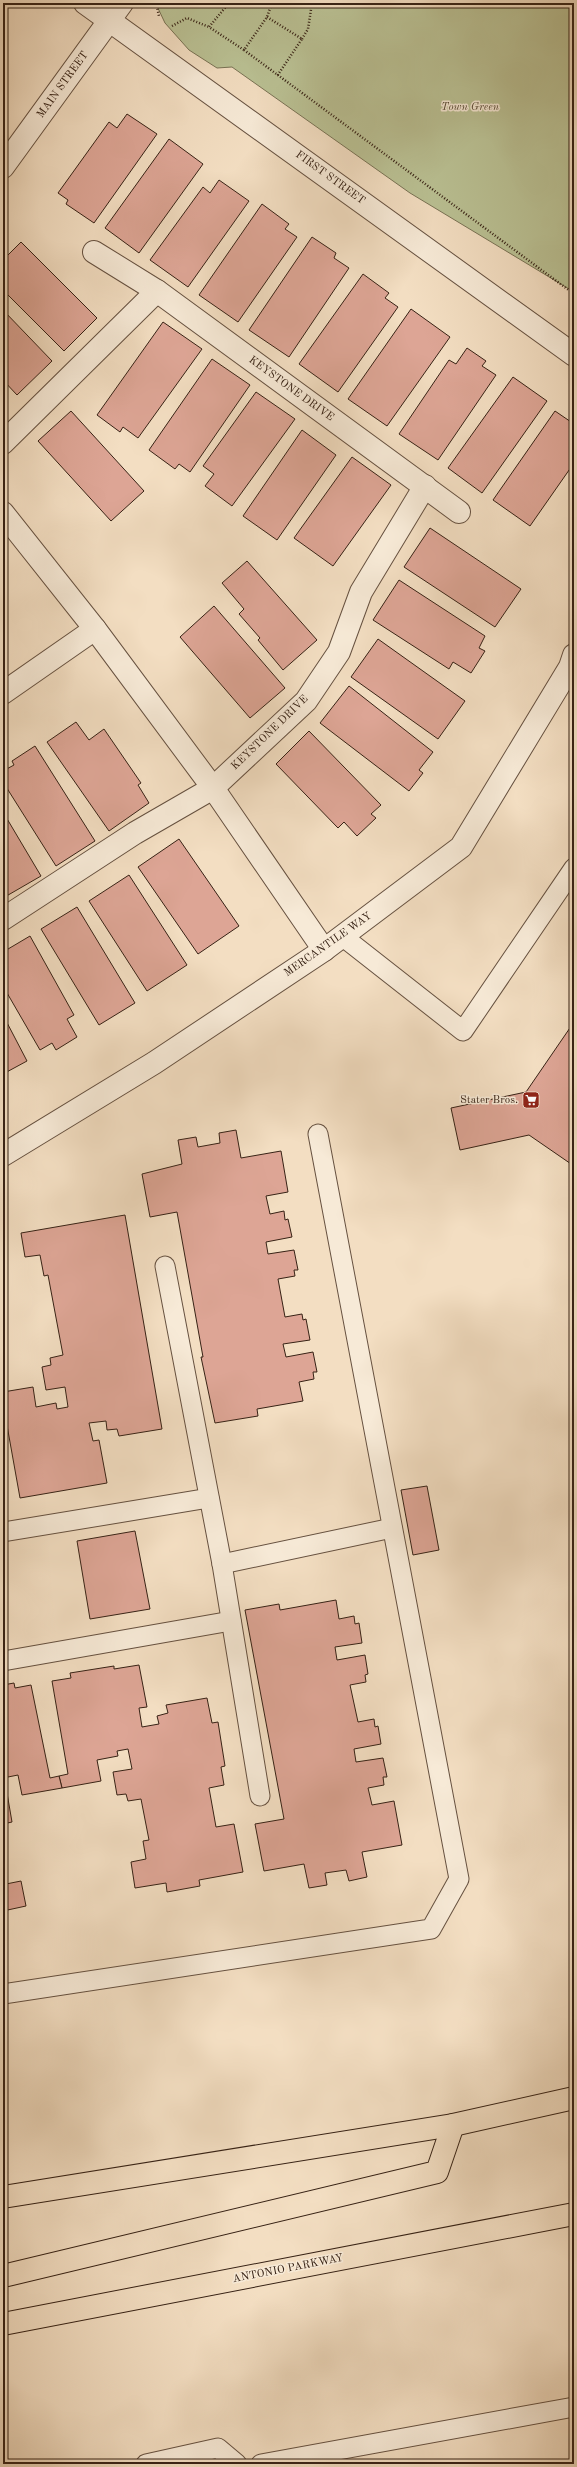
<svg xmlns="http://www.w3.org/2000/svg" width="577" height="2467" viewBox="0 0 577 2467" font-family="'Old Standard TT',serif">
	<rect width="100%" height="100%" fill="#f3dec2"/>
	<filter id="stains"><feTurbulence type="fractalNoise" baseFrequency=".005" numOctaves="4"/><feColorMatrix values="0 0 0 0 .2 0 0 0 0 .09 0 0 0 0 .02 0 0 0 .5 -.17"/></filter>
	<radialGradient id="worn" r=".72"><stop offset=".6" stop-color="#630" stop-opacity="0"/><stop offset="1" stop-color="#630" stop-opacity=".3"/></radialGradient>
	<polygon fill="#bac194" stroke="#787254" points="574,3 574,292 410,193 232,67 217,68 189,50 165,23 156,4"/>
	<g fill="#dda595" stroke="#372215">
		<polygon points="127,114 157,134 94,223 66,204 68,200 58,193 109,122 117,128"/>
		<polygon points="169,139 203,164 139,253 105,228"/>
		<polygon points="219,180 249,201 188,287 150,260 203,187 210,193"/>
		<polygon points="262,204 289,224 285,229 297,237 238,322 199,295"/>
		<polygon points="312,237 336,253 334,258 349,268 289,357 249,330"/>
		<polygon points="21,242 97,318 64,351 3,290 3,260"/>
		<polygon points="363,274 389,293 385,298 398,307 338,392 299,364"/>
		<polygon points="411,309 450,337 387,426 348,399"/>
		<polygon points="3,310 52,361 17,395 3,380"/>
		<polygon points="163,322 202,349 138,438 123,427 120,432 97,415"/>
		<polygon points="467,348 486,361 482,366 496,375 438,460 399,434 449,360 456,364"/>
		<polygon points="212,359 250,385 190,472 179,464 175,469 149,450"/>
		<polygon points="513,377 547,401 482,493 448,468"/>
		<polygon points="256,392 295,419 232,506 205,486 214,474 203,466"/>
		<polygon points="71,411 144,491 111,521 38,441"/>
		<polygon points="555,411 574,424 574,463 530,526 493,500"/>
		<polygon points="302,430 336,455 277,540 243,516"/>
		<polygon points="352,457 391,485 333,566 294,538"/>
		<polygon points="430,528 521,589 495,627 404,567"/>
		<polygon points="247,561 317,640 283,670 258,640 260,638 239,614 244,609 222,583"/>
		<polygon points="399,580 485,636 479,648 485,651 471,673 453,662 449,669 373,620"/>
		<polygon points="214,606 285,688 250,718 180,637"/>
		<polygon points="378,639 465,701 438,739 351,677"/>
		<polygon points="349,686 433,752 419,770 423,773 409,791 320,723"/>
		<polygon points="76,722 89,740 104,729 141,783 138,785 149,803 109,831 47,742"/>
		<polygon points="309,731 381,805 371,814 376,818 357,836 344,822 338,828 276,764"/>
		<polygon points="35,746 95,841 56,866 3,782 3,771 14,765 12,761"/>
		<polygon points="3,812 41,876 3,898"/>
		<polygon points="179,839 239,926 198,954 138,867"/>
		<polygon points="129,875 187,965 147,991 89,901"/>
		<polygon points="77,907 135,1003 99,1025 41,929"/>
		<polygon points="30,936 74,1015 67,1019 77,1037 56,1050 52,1043 40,1050 3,986 3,952"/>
		<polygon points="3,1015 27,1061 3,1074"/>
		<polygon points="574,1022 574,1166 529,1135 460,1150 451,1108 526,1092"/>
		<polygon points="236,1130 241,1158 281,1151 288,1192 266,1196 270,1214 284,1211 285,1220 288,1219 292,1237 266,1242 268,1254 294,1250 298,1270 294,1270 295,1276 278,1279 285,1317 302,1314 303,1320 306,1319 310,1340 283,1344 286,1357 313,1352 317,1372 313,1372 314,1379 299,1382 303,1401 257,1409 258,1416 215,1423 201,1357 203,1357 177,1212 150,1217 142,1174 182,1164 178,1140 196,1137 198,1147 220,1143 219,1133"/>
		<polygon points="125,1215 162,1429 119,1436 117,1429 107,1430 106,1421 89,1423 93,1441 99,1440 107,1483 20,1498 3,1403 3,1392 33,1387 36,1407 56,1403 57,1409 68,1407 65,1387 46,1390 42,1367 51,1365 50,1358 63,1355 48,1275 44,1276 40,1255 25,1257 21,1233"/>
		<polygon points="427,1486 439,1550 413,1555 401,1490"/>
		<polygon points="135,1531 150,1609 90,1619 77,1541"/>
		<polygon points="336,1600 339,1619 354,1616 355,1624 359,1623 362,1643 335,1647 337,1660 365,1655 368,1674 365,1675 366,1682 350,1685 358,1722 374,1719 375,1727 378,1726 381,1744 354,1749 356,1762 383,1758 387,1777 383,1777 384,1785 368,1788 372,1805 394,1801 402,1845 362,1852 367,1877 349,1881 346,1870 325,1873 327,1885 309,1888 304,1864 264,1871 255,1824 284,1819 245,1610 279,1604 280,1610"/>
		<polygon points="139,1665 147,1707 139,1708 142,1727 159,1724 157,1716 168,1713 166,1705 207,1698 212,1723 218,1722 225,1766 221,1767 224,1785 209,1788 216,1827 234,1824 243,1872 199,1880 200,1886 167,1892 166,1883 135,1888 131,1862 146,1859 143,1841 149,1840 141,1799 128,1801 126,1794 117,1795 113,1772 132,1769 128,1749 117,1751 118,1756 97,1760 101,1781 62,1788 59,1776 68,1774 52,1681 71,1678 70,1673 114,1666 114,1669"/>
		<polygon points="14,1683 15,1688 31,1685 50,1778 59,1776 62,1788 22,1795 18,1775 3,1778 3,1685"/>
		<polygon points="7,1793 12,1822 3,1824 3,1794"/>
		<polygon points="3,1871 6,1884 21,1881 26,1906 3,1911"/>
	</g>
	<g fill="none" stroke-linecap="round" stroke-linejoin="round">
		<defs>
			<g id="lane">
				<polyline points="342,936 463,1031 574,868"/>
				<polyline points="165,1266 222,1564 260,1796"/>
				<polyline points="3,1532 209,1498"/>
				<polyline points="222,1564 392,1528"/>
				<polyline points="3,1661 231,1621"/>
				<polyline points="3,1994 431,1929 459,1879 318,1134"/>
				<polyline points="146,2464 218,2448 237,2464"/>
				<polyline points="261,2464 574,2407"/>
			</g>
			<g id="street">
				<polyline points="85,3 574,355"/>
				<polyline points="3,167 122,3"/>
				<polyline points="94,252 157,291 459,512"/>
				<polyline points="3,443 157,291"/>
				<polyline points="3,513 95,629 213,788 324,950"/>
				<polyline points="3,693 95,629"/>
				<polyline points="3,919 135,833 213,788 306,701 339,652 361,592 425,486"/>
				<polyline points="3,1155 154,1063 324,950 461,847 570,667 574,655"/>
			</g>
			<g id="primary">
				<polyline points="3,2197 453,2125 574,2098"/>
				<polyline points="3,2276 437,2172 453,2125"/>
				<polyline points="3,2324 574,2214"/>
			</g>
		</defs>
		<use href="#lane" stroke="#665140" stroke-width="21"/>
		<use href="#street" stroke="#665140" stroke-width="24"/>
		<use href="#primary" stroke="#372215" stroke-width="24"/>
		<g stroke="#372215" stroke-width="2.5" stroke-dasharray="1 2" stroke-linecap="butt">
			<polyline points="156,3 159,16"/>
			<polyline points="229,3 209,27 244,50 267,17 272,3"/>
			<polyline points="267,17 302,39 277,76"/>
			<polyline points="172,26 187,18 209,27"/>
			<polyline points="302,39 308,29 312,3"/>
			<polyline points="244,50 574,294"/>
		</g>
		<use href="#lane" stroke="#f7ead7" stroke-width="19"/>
		<use href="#street" stroke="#f7ead7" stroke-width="22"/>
		<use href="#primary" stroke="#f3dec2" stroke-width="22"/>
	</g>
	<defs>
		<symbol id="supermarket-square" viewBox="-11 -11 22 22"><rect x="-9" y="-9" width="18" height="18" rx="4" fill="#8f2418" stroke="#f7ead7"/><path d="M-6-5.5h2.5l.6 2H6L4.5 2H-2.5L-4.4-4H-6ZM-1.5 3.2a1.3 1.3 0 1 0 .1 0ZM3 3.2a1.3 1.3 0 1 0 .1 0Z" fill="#fff"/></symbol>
	</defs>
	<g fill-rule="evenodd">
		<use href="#supermarket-square" x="521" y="1090" width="20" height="20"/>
	</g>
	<g text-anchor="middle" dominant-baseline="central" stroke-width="3" stroke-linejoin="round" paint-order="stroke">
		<g font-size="11" fill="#372215" stroke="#f7ead7">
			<text transform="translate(63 85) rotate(-54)">MAIN STREET</text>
			<text transform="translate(330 178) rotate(36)">FIRST STREET</text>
			<text transform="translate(291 389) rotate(36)">KEYSTONE DRIVE</text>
			<text transform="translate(270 733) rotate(-44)">KEYSTONE DRIVE</text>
			<text transform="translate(328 945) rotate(-35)">MERCANTILE WAY</text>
			<text transform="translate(288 2269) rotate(-11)">ANTONIO PARKWAY</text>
		</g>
		<g font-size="11" font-style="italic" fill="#584a35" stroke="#f7ead7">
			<text x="470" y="107">Town Green</text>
		</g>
		<g font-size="11" fill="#372215" stroke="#f7ead7" text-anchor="end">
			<text x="518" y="1100">Stater Bros.</text>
		</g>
	</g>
	<rect width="577" height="2467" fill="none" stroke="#f3dec2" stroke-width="16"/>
	<rect x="4" y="4" width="569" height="2459" fill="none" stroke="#372215" stroke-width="2"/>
	<rect x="8" y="8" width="561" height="2451" fill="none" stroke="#372215"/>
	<rect width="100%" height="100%" filter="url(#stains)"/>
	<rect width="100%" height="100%" fill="url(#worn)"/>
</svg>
